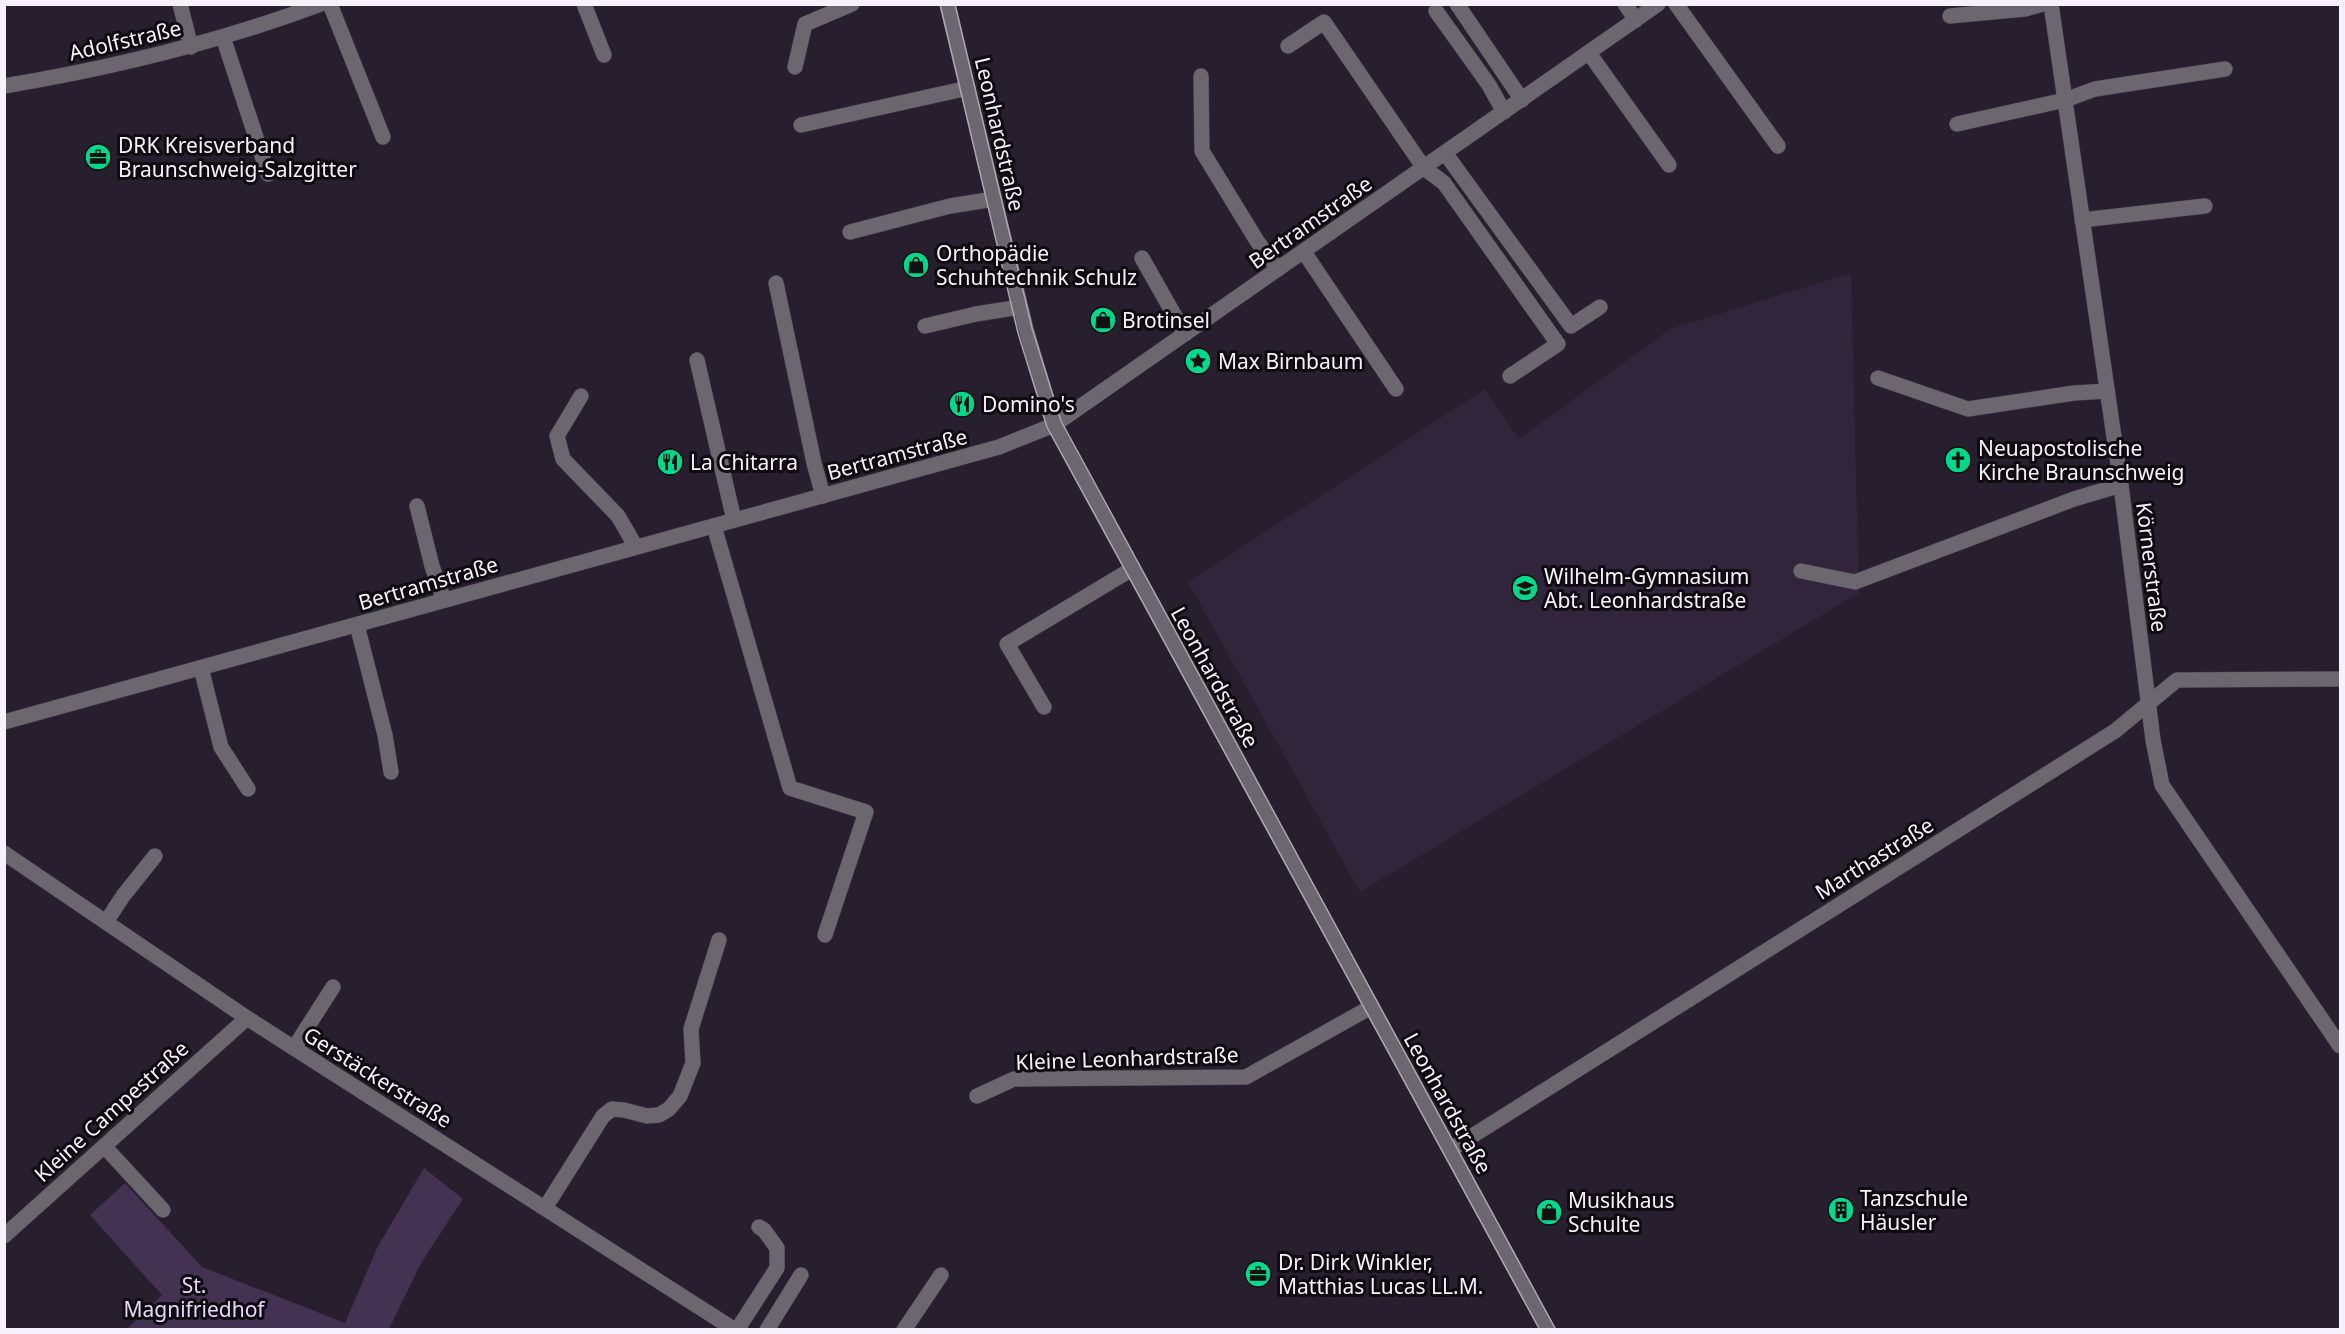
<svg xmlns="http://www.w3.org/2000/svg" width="2345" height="1334" viewBox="0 0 2345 1334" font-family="'Noto Sans',sans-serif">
	<rect width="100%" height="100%" fill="#271f2e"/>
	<polygon fill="#30253a" points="1851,273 1859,593 1360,892 1188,582 1485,389 1519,439 1670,329"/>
	<polygon fill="#433251" points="424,1168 463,1199 421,1263 389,1329 127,1329 162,1295 90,1215 125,1183 202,1267 345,1323 377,1248"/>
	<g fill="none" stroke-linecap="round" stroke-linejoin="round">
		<defs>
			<g id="minor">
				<polyline points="180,4 191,47"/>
				<polyline points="330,4 383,137"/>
				<polyline points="584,4 604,55"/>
				<polyline points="947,4 1026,329 1054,425 1548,1330"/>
				<polyline points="1457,4 1522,100"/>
				<polyline points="1625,4 1636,20"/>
				<polyline points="1676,4 1778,146"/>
				<polyline points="2051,4 2121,485 2153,740 2162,785 2340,1046"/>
				<polyline points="1436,11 1489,85 1504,112"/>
				<polyline points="1950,16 2025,9 2043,4"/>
				<polyline points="223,37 268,174"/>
				<polyline points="1288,46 1324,22 1424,168 1444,183 1558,344 1510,376"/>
				<polyline points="1589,53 1669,165"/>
				<polyline points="795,67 805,24 852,4"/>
				<polyline points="1201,76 1202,151 1257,241 1278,269"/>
				<path d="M4 86C113 68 219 42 321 4"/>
				<polyline points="1957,124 2065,100 2095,89 2225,69"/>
				<polyline points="801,125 968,88"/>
				<polyline points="1445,153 1571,326 1600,307"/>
				<polyline points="2082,220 2205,206"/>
				<polyline points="850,232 950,206 994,199"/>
				<polyline points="1304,252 1396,389"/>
				<polyline points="1142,258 1185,334"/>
				<polyline points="776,283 814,463 823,496"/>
				<polyline points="925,326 976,314 1020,307"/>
				<polyline points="697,360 734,520"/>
				<polyline points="1878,378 1968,409 2074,393 2107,391"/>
				<polyline points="581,396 557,436 563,459 618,516 636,547"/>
				<polyline points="417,506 432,566 444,600"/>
				<polyline points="714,526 790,788 866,812 825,935"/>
				<polyline points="1801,571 1855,582 2074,499 2121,485"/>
				<polyline points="357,625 385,735 391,772"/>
				<polyline points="201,668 221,747 248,789"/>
				<polyline points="1044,707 1007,644 1132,569"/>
				<polyline points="4,722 999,447 1054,425 1658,4"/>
				<polyline points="4,853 247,1018 735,1330"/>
				<polyline points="106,922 123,896 155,856"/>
				<polyline points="294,1048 333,987"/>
				<polyline points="977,1096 1014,1079 1246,1077 1371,1007"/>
				<polyline points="104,1146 163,1210"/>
				<polyline points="1450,1150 2115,731 2177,680 2340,679"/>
				<polyline points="545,1208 603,1116 612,1109 624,1110 647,1116 659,1115 669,1109 680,1096 693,1063 691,1029 719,940"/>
				<polyline points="4,1236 247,1018"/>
				<polyline points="737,1330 777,1268 777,1248 764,1230 759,1227"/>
				<polyline points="767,1330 801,1275"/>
				<polyline points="904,1330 941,1275"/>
			</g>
		</defs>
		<use href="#minor" stroke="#443c4b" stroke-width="16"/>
		<use href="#minor" stroke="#6b676f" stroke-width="15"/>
		<g stroke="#aca6b1" stroke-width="1.5">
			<polyline points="940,4 1018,333 1047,427 1540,1330"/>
			<polyline points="955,4 1032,328 1061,421 1556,1330"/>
		</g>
	</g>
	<defs>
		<symbol id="office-disc" viewBox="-11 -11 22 22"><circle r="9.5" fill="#00d98c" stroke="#0e0b11"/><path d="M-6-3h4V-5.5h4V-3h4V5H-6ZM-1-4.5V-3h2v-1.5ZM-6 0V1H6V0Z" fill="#111"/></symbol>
		<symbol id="shop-disc" viewBox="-11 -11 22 22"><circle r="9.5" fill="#00d98c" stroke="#0e0b11"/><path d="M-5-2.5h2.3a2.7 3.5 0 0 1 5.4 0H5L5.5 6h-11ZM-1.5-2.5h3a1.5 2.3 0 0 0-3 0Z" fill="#111"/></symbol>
		<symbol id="sight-disc" viewBox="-11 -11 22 22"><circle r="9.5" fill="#00d98c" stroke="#0e0b11"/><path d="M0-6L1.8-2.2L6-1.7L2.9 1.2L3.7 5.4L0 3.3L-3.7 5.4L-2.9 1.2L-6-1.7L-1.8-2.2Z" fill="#111"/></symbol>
		<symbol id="restaurant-disc" viewBox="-11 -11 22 22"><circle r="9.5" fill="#00d98c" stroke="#0e0b11"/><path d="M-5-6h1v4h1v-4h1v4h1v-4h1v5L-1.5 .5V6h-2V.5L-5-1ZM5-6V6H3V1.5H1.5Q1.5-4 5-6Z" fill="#111"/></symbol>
		<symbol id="church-disc" viewBox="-11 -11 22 22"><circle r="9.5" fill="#00d98c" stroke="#0e0b11"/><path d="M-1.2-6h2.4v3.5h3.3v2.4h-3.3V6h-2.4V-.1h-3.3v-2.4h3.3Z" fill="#111"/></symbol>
		<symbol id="school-disc" viewBox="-11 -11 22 22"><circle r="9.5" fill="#00d98c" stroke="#0e0b11"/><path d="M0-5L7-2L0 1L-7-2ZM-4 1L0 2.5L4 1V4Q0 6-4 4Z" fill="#111"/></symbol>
		<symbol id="building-disc" viewBox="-11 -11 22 22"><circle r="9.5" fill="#00d98c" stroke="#0e0b11"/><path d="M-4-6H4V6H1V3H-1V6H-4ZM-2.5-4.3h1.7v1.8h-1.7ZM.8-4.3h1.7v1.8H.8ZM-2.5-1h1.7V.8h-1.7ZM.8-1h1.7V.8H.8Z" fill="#111"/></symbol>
	</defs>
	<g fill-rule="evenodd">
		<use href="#office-disc" x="83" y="142" width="30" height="30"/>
		<use href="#shop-disc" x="901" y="250" width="30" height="30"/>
		<use href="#shop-disc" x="1088" y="305" width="30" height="30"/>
		<use href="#sight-disc" x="1183" y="346" width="30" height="30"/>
		<use href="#restaurant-disc" x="947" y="389" width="30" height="30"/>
		<use href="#church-disc" x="1943" y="445" width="30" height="30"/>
		<use href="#restaurant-disc" x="655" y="447" width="30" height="30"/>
		<use href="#school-disc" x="1510" y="573" width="30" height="30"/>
		<use href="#building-disc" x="1826" y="1195" width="30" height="30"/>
		<use href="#shop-disc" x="1534" y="1197" width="30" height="30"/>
		<use href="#office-disc" x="1243" y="1259" width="30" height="30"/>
	</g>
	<g text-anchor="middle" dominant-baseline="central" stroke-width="6" stroke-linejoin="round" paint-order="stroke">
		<g font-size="21" fill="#f6f1fb" stroke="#0e0b11">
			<text transform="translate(125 40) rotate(-13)">Adolfstraße</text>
			<text transform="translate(1000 134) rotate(77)">Leonhardstraße</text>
			<text transform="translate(1310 222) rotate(-35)">Bertramstraße</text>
			<text transform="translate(897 454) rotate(-15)">Bertramstraße</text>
			<text transform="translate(2152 567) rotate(83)">Körnerstraße</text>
			<text transform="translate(428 583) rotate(-16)">Bertramstraße</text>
			<text transform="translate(1215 677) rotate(61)">Leonhardstraße</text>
			<text transform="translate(1874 858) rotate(-32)">Marthastraße</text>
			<text transform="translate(1127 1058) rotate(-2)">Kleine Leonhardstraße</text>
			<text transform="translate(378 1077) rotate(32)">Gerstäckerstraße</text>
			<text transform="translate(1448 1103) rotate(61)">Leonhardstraße</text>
			<text transform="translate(111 1111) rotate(-42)">Kleine Campestraße</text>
		</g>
		<g font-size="21" fill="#f6f1fb" stroke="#0e0b11" text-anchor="start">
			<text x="118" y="145">DRK Kreisverband<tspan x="118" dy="24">Braunschweig-Salzgitter</tspan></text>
			<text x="936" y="253">Orthopädie<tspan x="936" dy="24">Schuhtechnik Schulz</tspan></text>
			<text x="1122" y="320">Brotinsel</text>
			<text x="1218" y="361">Max Birnbaum</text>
			<text x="982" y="404">Domino's</text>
			<text x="1978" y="448">Neuapostolische<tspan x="1978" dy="24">Kirche Braunschweig</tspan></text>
			<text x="690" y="462">La Chitarra</text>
			<text x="1544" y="576">Wilhelm-Gymnasium<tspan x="1544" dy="24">Abt. Leonhardstraße</tspan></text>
			<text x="1860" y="1198">Tanzschule<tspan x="1860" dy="24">Häusler</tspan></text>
			<text x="1568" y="1200">Musikhaus<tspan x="1568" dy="24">Schulte</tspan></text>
			<text x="1278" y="1262">Dr. Dirk Winkler,<tspan x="1278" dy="24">Matthias Lucas LL.M.</tspan></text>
		</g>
		<g font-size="21" fill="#e8d6f8" stroke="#0e0b11">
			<text x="194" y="1285">St.<tspan x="194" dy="24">Magnifriedhof</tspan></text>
		</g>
	</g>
	<rect width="2345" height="1334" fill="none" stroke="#f6f1fb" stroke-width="12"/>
</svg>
